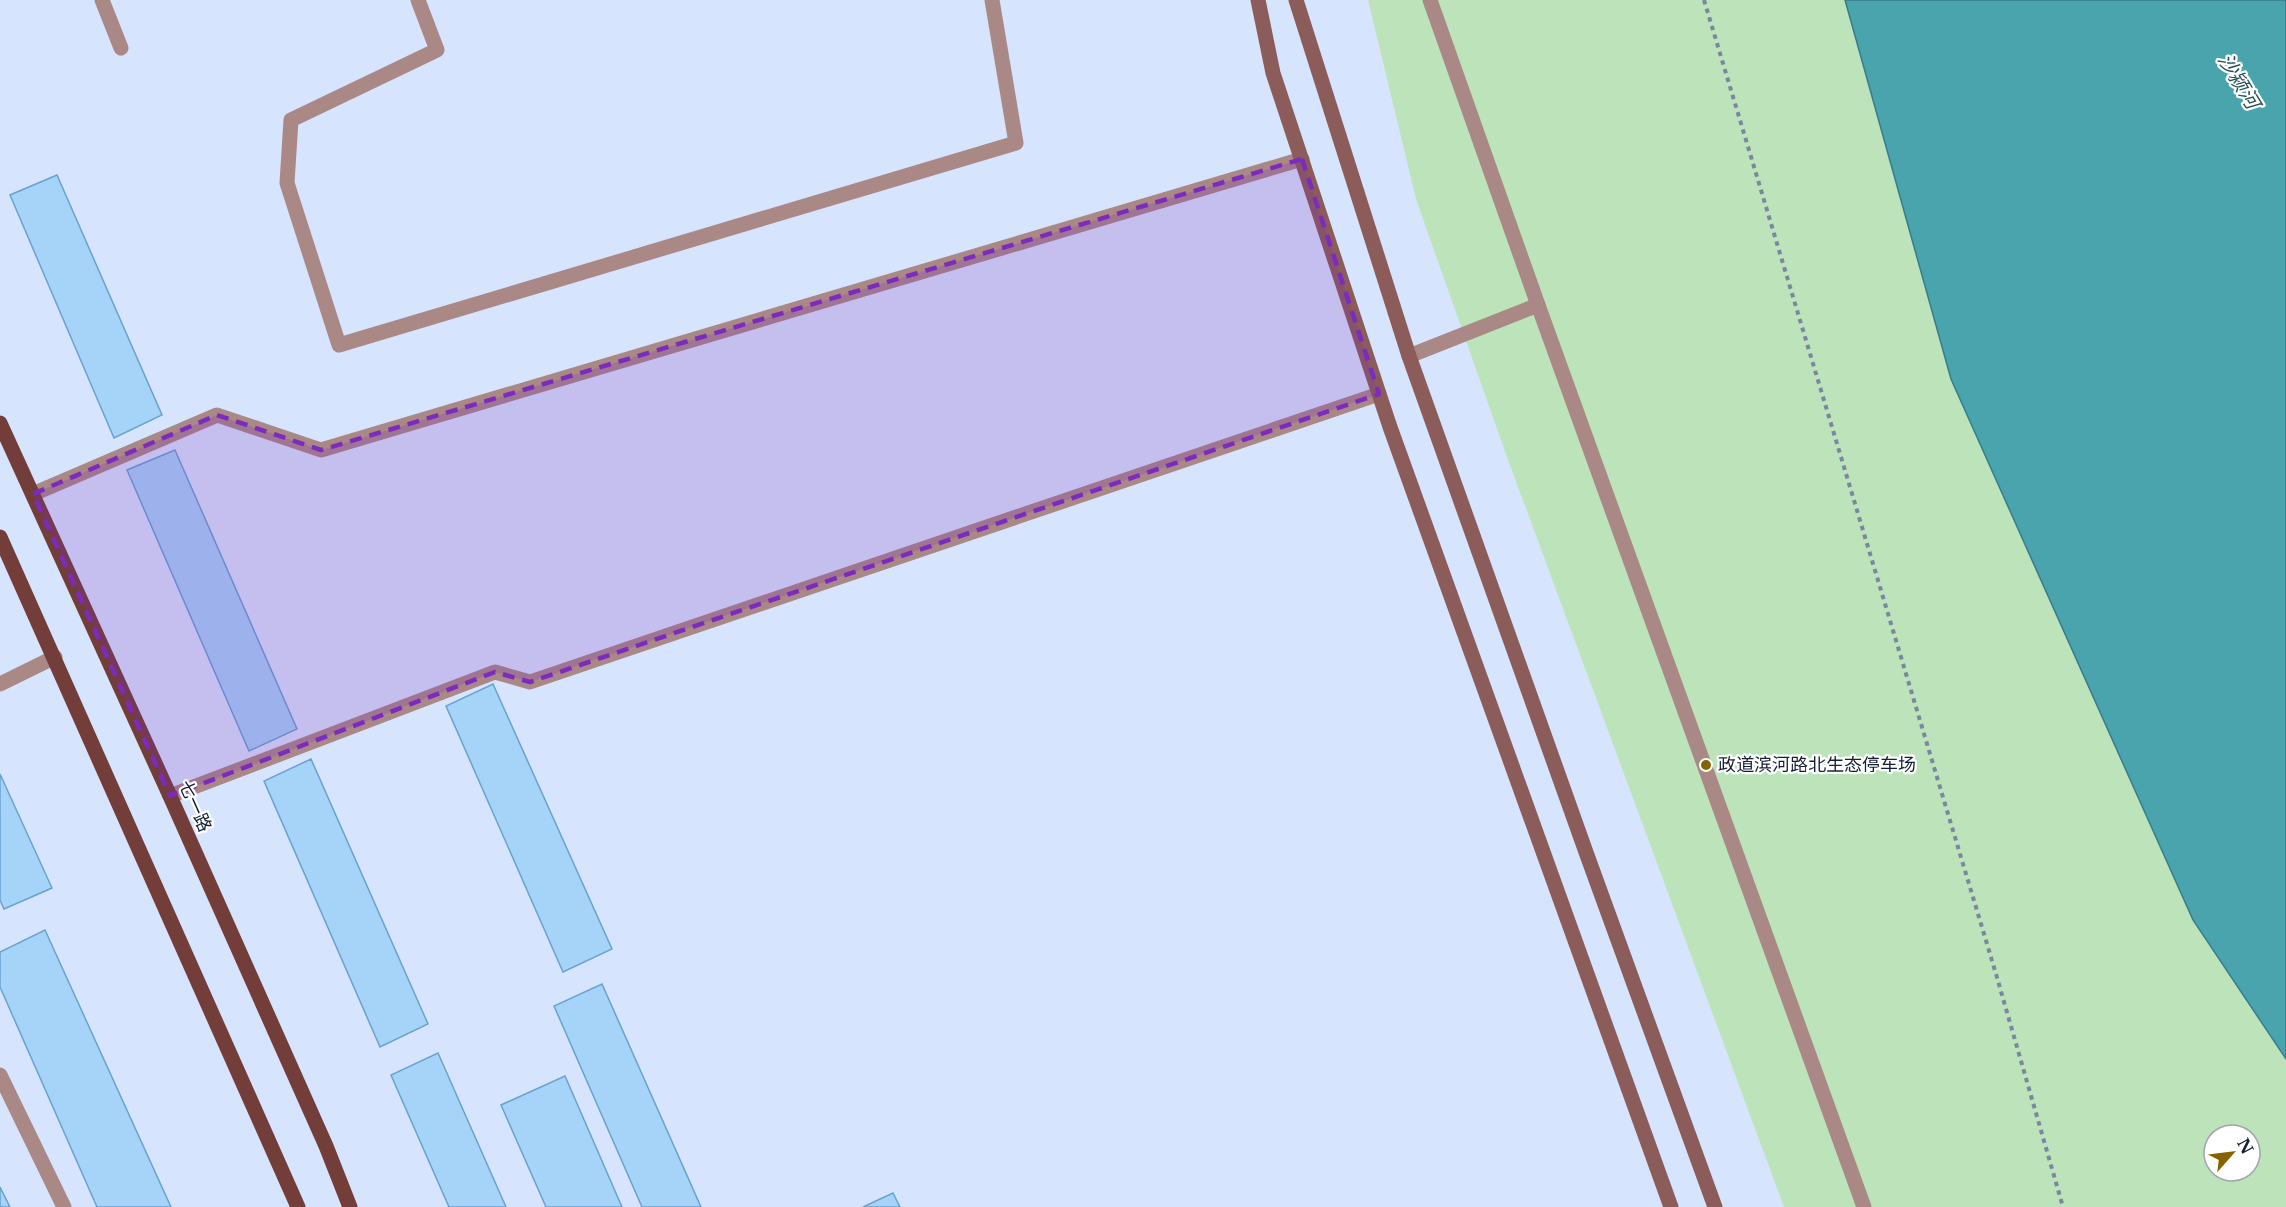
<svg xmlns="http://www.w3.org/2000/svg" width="2286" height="1207" viewBox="0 0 2286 1207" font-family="'Libre Baskerville','Noto Sans SC',serif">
	<rect width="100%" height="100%" fill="#d7e4fd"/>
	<path fill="#bde3ba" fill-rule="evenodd" d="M1368 0H1845L1951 379 2193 920 2286 1059V1207H1784L1507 457 1416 199ZM2214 1135H2250V1171H2214Z"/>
	<polygon fill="#49a4ad" stroke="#397c89" stroke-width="1.5" points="1845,0 2286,0 2286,1059 2193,920 1951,379"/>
	<g fill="#a6d3f8" stroke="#68a2d0" stroke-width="1.5">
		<polygon points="57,175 162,415 114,438 10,195"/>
		<polygon points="175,450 297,729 249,751 127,470"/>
		<polygon points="493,684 612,949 563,972 446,706"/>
		<polygon points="311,759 428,1024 380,1047 264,781"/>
		<polygon points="0,774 52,888 4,909 0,900"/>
		<polygon points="45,930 171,1207 97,1207 0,987 0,952"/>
		<polygon points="602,984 701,1207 642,1207 554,1006"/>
		<polygon points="438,1053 506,1207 449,1207 391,1075"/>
		<polygon points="565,1076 622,1207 546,1207 501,1105"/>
		<polygon points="0,1187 10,1207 0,1207"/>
		<polygon points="893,1193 900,1207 863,1207"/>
	</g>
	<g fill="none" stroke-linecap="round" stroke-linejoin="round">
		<polyline stroke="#7b879e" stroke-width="4" stroke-dasharray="4.5 4.5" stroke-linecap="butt" points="1704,0 1996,974 2063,1207"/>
		<g stroke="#a98886" stroke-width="15">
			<polyline points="1430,0 1538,305"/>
			<polyline points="1409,356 1538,305 1864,1207"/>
		</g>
		<g stroke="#a98886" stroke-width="15">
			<polyline points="102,0 121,48"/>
			<polyline points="418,0 437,50 291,120 287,183 339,345 1016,143 992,0"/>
			<polyline points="33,494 217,415 321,450 1302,159"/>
			<polyline points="0,684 55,657"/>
			<polyline points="170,796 495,672 530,682 1379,394"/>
			<polyline points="0,1075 64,1207"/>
		</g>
		<g stroke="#8b5c59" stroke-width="15">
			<polyline points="1258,0 1273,73 1390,427 1671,1207"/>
			<polyline points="1296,0 1409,356 1587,855 1715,1207"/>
		</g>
		<g stroke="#733d3a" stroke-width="15">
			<polyline points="0,423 170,796 326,1146 350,1207"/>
			<polyline points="0,537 298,1207"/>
		</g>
	</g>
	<path fill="#7b2cbf" fill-opacity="0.2" stroke="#7b2cbf" stroke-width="4.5" stroke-dasharray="12 8" stroke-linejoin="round" d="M1302 159 1379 394 530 682 495 672 170 796 33 494 217 415 321 450Z"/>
	<circle fill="#876300" stroke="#fff" stroke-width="2" cx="1706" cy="765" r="6"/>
	<g text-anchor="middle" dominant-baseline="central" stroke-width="4.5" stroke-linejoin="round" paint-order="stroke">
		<g font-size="18" fill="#141f35" stroke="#fff" text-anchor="start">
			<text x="1718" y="765">政道滨河路北生态停车场</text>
		</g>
		<g font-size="18" fill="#141f35" stroke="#fff">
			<text transform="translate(195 806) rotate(66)">七一路</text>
		</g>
		<g font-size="20" font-style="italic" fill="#275155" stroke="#fff">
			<text transform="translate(2239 81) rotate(59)">沙颍河</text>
		</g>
	</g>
	<g transform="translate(2232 1153) rotate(62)"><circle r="28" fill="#ffffff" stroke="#a1a5ae" stroke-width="1.5"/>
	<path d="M0-4.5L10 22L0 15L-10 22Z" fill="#876300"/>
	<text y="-9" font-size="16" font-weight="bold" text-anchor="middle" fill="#141f35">N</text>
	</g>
</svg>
